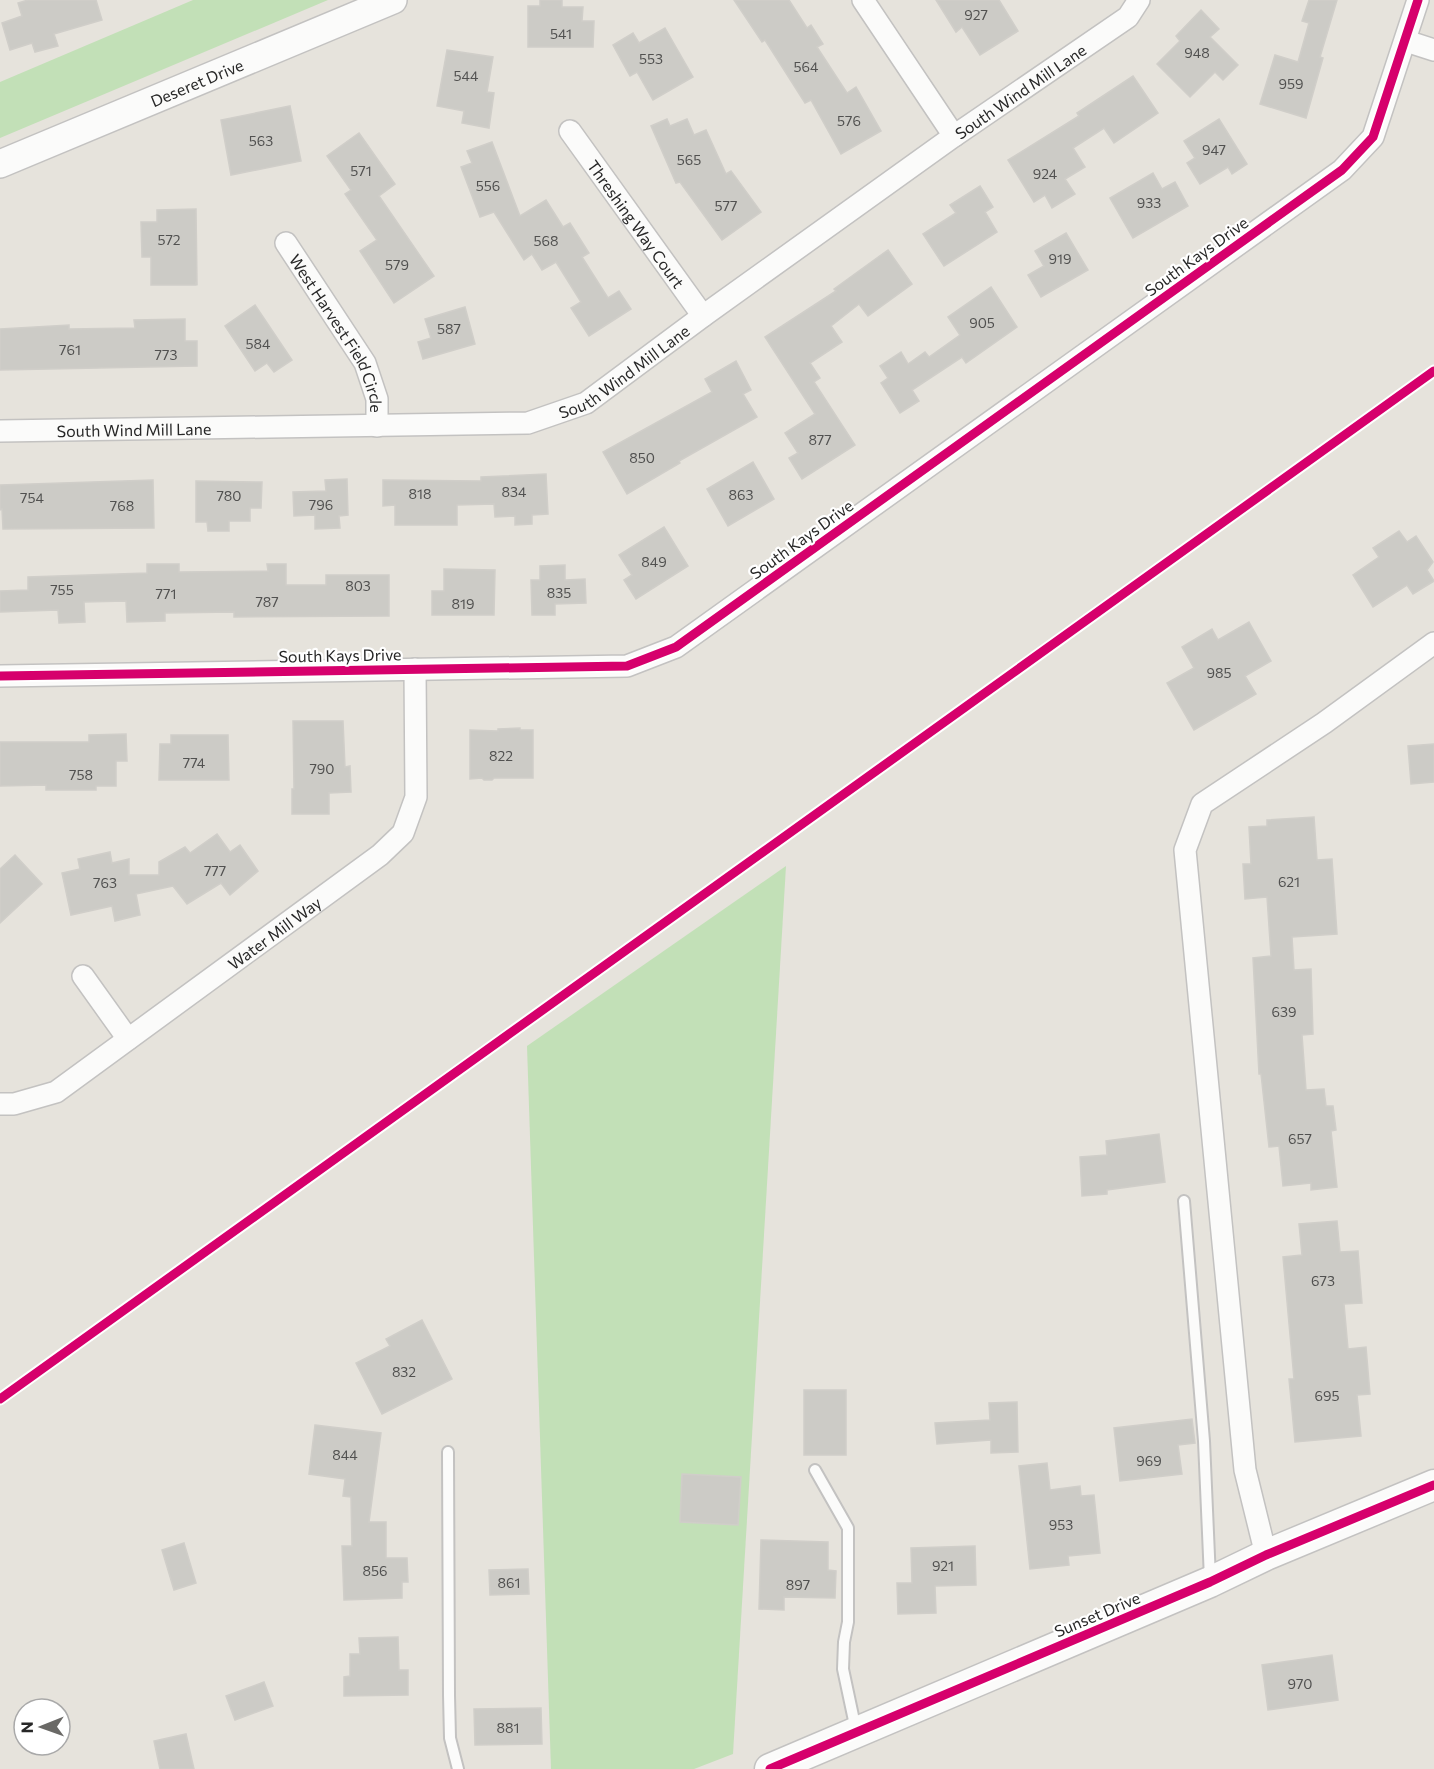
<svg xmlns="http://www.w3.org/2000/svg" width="1434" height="1769" viewBox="0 0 1434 1769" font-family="Commissioner,sans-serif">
	<rect width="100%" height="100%" fill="#e6e3dc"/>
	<g fill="#c2e0b7">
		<polygon points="193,0 328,0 0,138 0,82"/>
		<polygon points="786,866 733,1754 694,1769 551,1769 527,1046"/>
	</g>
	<g fill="#cccbc6" stroke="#d0cec9" stroke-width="1.5">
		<polygon points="28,0 96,0 102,20 54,34 58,46 35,52 32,43 10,50 2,23 22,16 18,3"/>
		<polygon points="540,0 562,0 562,7 583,7 582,21 594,21 593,47 528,47 528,6 540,6"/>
		<polygon points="734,0 789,0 807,28 811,25 823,44 817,47 847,93 856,87 881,131 841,154 811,100 805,103 765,40 762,42"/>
		<polygon points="936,0 999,0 1018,31 980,55 962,27 956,32"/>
		<polygon points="1309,0 1337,0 1320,57 1323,58 1306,118 1260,104 1275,55 1298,62 1309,23 1302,21"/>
		<polygon points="1201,10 1219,29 1210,37 1238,65 1223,80 1215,72 1190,97 1157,64 1180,41 1176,36"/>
		<polygon points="665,28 693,77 653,100 637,72 630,76 613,45 633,33 639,43"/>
		<polygon points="447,50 493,57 487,92 494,93 489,128 462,123 464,111 437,106"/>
		<polygon points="1133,76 1158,113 1114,143 1104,128 1073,148 1085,167 1065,179 1075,194 1052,208 1045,195 1034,202 1008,160 1079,116 1077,113"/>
		<polygon points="290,106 301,161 231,175 221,120"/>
		<polygon points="667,119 670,126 687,119 694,135 706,130 726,174 731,171 761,212 722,240 680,182 676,183 651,126"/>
		<polygon points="1219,119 1247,164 1232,174 1228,167 1200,184 1187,163 1195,158 1184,141"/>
		<polygon points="359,133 395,184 379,196 434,276 394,303 360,251 377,240 345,194 351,190 327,156"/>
		<polygon points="492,142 520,216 546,200 563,227 570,223 589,253 582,257 608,298 619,291 631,309 589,336 571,308 581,302 556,262 542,270 532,254 524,260 494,212 480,217 461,167 472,163 467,151"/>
		<polygon points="1153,173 1162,189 1175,182 1188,206 1133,238 1110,198"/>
		<polygon points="980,186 993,207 985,212 997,232 944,266 923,234 956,213 950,205"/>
		<polygon points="196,209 197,284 196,283 196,285 151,285 151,257 142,257 141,222 157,222 157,210"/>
		<polygon points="1066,233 1088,270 1041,297 1028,275 1044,266 1035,251"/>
		<polygon points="888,250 912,284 868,316 859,304 831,326 842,342 810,363 820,378 814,382 855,445 802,479 789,458 798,453 785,433 815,414 765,337 836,291 834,289"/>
		<polygon points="991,287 1017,327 966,363 962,357 912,390 919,401 900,413 881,383 888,378 880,366 901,352 908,364 925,352 929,357 960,335 948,317"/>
		<polygon points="255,305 292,360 274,372 267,363 255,371 225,326"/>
		<polygon points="465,307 475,344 423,359 418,342 431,338 425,319"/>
		<polygon points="185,319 185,341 197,341 197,366 0,370 0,329 69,325 69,329 135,328 134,320"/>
		<polygon points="736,361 751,390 743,394 757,417 679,461 680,463 627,494 603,452 712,392 705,379"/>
		<polygon points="753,462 774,499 728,526 707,489"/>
		<polygon points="546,474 548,514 532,515 532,524 515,525 515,516 495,517 494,504 457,505 457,525 395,525 395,505 383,506 383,480 481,481 481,477"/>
		<polygon points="347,479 348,515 339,516 340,528 315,529 315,515 294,516 293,492 326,491 325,480"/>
		<polygon points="153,480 154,528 3,529 2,509 0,510 0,485"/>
		<polygon points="196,481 262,482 261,508 250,508 250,521 229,521 229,531 208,531 207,522 196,522"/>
		<polygon points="664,527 688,566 636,599 624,580 632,575 619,555"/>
		<polygon points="1399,531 1407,542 1416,536 1433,562 1427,570 1434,581 1413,594 1407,585 1373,607 1353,575 1379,557 1373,548"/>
		<polygon points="147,564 179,564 179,572 268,571 267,564 286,564 286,585 326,585 326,575 389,575 389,616 234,617 234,612 165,613 165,621 127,622 126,601 84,602 85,622 59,623 58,610 0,612 0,591 28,590 28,577 147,573"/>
		<polygon points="565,565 565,580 585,579 586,603 555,604 555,615 532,615 531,580 540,580 540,566"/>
		<polygon points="444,569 495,570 494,615 432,615 432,591 444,591"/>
		<polygon points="1249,622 1271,661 1245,676 1256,694 1194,730 1167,683 1194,668 1182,647 1212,629 1218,640"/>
		<polygon points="293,721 343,721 345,767 350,766 351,792 329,793 329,814 292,814 292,789 294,789"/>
		<polygon points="520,728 520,730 533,730 533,778 494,778 492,780 484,780 482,778 470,779 470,730 498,731 498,729"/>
		<polygon points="126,734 127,761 116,761 116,786 96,786 96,790 46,790 46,785 0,786 0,742 89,742 89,735"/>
		<polygon points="171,735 228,735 229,780 159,780 160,744 171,744"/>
		<polygon points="1434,744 1434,782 1411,784 1408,746"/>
		<polygon points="1314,817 1317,860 1332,859 1337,934 1292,937 1294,970 1311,969 1313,1034 1302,1035 1306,1090 1324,1089 1326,1106 1333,1106 1336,1130 1331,1131 1337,1187 1311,1190 1311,1183 1283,1186 1279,1146 1269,1147 1261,1074 1259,1074 1253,958 1271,956 1267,897 1245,899 1243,864 1251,864 1249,827 1267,826 1267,820"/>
		<polygon points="217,834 230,852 240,845 258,871 230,895 221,883 187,904 173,886 136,894 140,915 115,921 112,906 71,915 62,873 80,869 78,859 110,852 112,863 129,859 129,875 159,875 159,862 185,847 190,853"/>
		<polygon points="15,855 42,884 0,923 0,869"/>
		<polygon points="1159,1134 1165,1182 1107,1190 1107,1194 1082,1196 1080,1157 1107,1155 1106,1141"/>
		<polygon points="1337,1221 1340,1252 1358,1251 1362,1303 1344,1304 1348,1349 1366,1347 1370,1394 1357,1395 1361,1436 1295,1442 1289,1379 1294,1379 1283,1257 1302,1255 1299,1224"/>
		<polygon points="422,1320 452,1379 382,1414 356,1363 390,1346 386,1339"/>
		<rect x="804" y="1390" width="42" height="65"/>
		<polygon points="1017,1402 1018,1452 991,1453 991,1440 937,1444 935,1423 990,1420 989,1403"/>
		<polygon points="1192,1419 1195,1443 1178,1445 1182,1474 1120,1481 1114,1428"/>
		<polygon points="315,1425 381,1433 369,1522 386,1522 386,1558 407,1558 408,1582 402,1582 402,1598 344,1600 342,1546 352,1546 351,1497 343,1496 345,1479 309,1474"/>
		<polygon points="1047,1463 1050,1490 1080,1486 1081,1496 1094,1495 1100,1553 1068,1556 1069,1565 1030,1569 1019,1466"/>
		<polygon points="682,1474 741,1477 738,1525 680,1522"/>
		<polygon points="761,1540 828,1542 828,1570 836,1571 835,1598 784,1597 784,1610 759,1609"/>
		<polygon points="184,1543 196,1583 174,1590 162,1550"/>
		<polygon points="975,1546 976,1585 935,1586 936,1613 898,1614 897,1583 912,1583 911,1548"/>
		<polygon points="528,1569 529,1594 490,1595 489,1570"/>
		<polygon points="398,1637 399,1670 408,1670 408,1695 344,1696 344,1677 350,1676 350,1654 360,1654 359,1638"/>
		<polygon points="1332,1655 1338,1700 1268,1710 1262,1665"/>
		<polygon points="264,1682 273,1706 235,1720 226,1696"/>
		<polygon points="541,1708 542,1744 475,1745 474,1709"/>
		<polygon points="186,1734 194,1769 160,1769 154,1741"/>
	</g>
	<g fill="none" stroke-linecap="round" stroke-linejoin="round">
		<defs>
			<g id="service">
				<polyline points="1184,1201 1204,1441 1210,1579"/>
				<polyline points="448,1452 449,1695 450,1738 458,1769"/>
				<polyline points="815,1470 848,1528 848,1622 844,1642 843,1669 856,1730"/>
			</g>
			<g id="minor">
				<polyline points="863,0 954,136"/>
				<polyline points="1406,41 1434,50"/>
				<path id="s1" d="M570 131 703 316"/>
				<path id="s2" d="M286 243 365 363 377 399V426"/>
				<path id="s3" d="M0 431 528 423 586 403 703 316 954 136 1128 17 1139 0"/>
				<polyline points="0,676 627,666 676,647 1342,170 1373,137 1418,0"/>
				<polyline points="83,976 128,1039"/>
				<path id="s4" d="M0 1104H14L56 1092 380 855 403 833 416 797 415 669"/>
				<polyline points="1266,1555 1245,1470 1185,850 1202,804 1324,723 1434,643"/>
			</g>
			<g id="tertiary">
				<path id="s5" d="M0 164 393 0"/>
			</g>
			<polyline id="secondary" points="770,1769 1210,1582 1266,1555 1434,1485"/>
		</defs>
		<use href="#service" stroke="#c3c2c1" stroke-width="14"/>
		<use href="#minor" stroke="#c3c2c1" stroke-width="24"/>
		<use href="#tertiary" stroke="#c3c2c1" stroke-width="30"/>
		<use href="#secondary" stroke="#c3c2c1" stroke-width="33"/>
		<use href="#service" stroke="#fbfbfa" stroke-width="10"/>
		<use href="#minor" stroke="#fbfbfa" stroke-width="21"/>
		<use href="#tertiary" stroke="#fbfbfa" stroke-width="27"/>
		<use href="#secondary" stroke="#fbfbfa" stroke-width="30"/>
		<defs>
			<g id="cycleway">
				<polyline points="0,676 627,666 676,647 1342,170 1373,137 1418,0"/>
				<polyline points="0,1399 1434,371"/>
				<polyline points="770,1769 1210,1582 1266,1555 1434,1485"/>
			</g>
		</defs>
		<use href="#cycleway" stroke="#fff" stroke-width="13"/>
		<use href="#cycleway" stroke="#d6006c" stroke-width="9"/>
	</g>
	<g text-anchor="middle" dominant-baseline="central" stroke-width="4.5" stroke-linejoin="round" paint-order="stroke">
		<g font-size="14" fill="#515150">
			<text x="976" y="14">927</text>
			<text x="561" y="33">541</text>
			<text x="1197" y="52">948</text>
			<text x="651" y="58">553</text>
			<text x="806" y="66">564</text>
			<text x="466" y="75">544</text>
			<text x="1291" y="83">959</text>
			<text x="849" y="120">576</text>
			<text x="261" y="140">563</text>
			<text x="1214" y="149">947</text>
			<text x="689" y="159">565</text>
			<text x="361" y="170">571</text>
			<text x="1045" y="173">924</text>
			<text x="488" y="185">556</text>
			<text x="1149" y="202">933</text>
			<text x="726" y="205">577</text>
			<text x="169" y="239">572</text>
			<text x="546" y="240">568</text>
			<text x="1060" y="258">919</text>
			<text x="397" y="264">579</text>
			<text x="982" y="322">905</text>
			<text x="449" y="328">587</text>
			<text x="258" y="343">584</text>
			<text x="70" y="349">761</text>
			<text x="166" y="354">773</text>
			<text x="820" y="439">877</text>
			<text x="642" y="457">850</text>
			<text x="514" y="491">834</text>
			<text x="420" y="493">818</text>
			<text x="741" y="494">863</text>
			<text x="229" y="495">780</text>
			<text x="32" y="497">754</text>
			<text x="321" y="504">796</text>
			<text x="122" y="505">768</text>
			<text x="654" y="561">849</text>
			<text x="358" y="585">803</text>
			<text x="62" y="589">755</text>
			<text x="559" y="592">835</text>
			<text x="166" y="593">771</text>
			<text x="267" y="601">787</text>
			<text x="463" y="603">819</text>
			<text x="1219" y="672">985</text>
			<text x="501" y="755">822</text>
			<text x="194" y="762">774</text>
			<text x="322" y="768">790</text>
			<text x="81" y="774">758</text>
			<text x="215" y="870">777</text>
			<text x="1289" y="881">621</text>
			<text x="105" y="882">763</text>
			<text x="1284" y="1011">639</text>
			<text x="1300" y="1138">657</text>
			<text x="1323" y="1280">673</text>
			<text x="404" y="1371">832</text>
			<text x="1327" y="1395">695</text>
			<text x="345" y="1454">844</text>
			<text x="1149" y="1460">969</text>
			<text x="1061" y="1524">953</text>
			<text x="943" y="1565">921</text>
			<text x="375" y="1570">856</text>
			<text x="509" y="1582">861</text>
			<text x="798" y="1584">897</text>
			<text x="1300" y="1683">970</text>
			<text x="508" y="1727">881</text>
		</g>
		<g font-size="16" fill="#272727" stroke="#fff">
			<text stroke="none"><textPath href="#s5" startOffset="213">Deseret Drive</textPath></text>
			<text stroke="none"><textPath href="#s3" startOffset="1124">South Wind Mill Lane</textPath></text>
			<text stroke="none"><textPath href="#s1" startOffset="114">Threshing Way Court</textPath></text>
			<text transform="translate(1196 256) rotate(-36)">South Kays Drive</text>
			<text stroke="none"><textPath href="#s2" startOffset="105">West Harvest Field Circle</textPath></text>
			<text stroke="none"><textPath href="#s3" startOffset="638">South Wind Mill Lane</textPath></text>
			<text stroke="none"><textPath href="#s3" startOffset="134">South Wind Mill Lane</textPath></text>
			<text transform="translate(801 539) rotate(-36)">South Kays Drive</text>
			<text transform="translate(340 655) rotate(-1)">South Kays Drive</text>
			<text stroke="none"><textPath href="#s4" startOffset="328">Water Mill Way</textPath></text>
			<text transform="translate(1097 1614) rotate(-23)">Sunset Drive</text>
		</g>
	</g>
	<g transform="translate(42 1727) rotate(269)"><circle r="28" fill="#ffffff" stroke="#a9a9a9" stroke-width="1.5"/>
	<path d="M0-4.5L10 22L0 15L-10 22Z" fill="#6a6966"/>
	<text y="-9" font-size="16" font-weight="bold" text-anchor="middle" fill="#272727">N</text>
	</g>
</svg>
